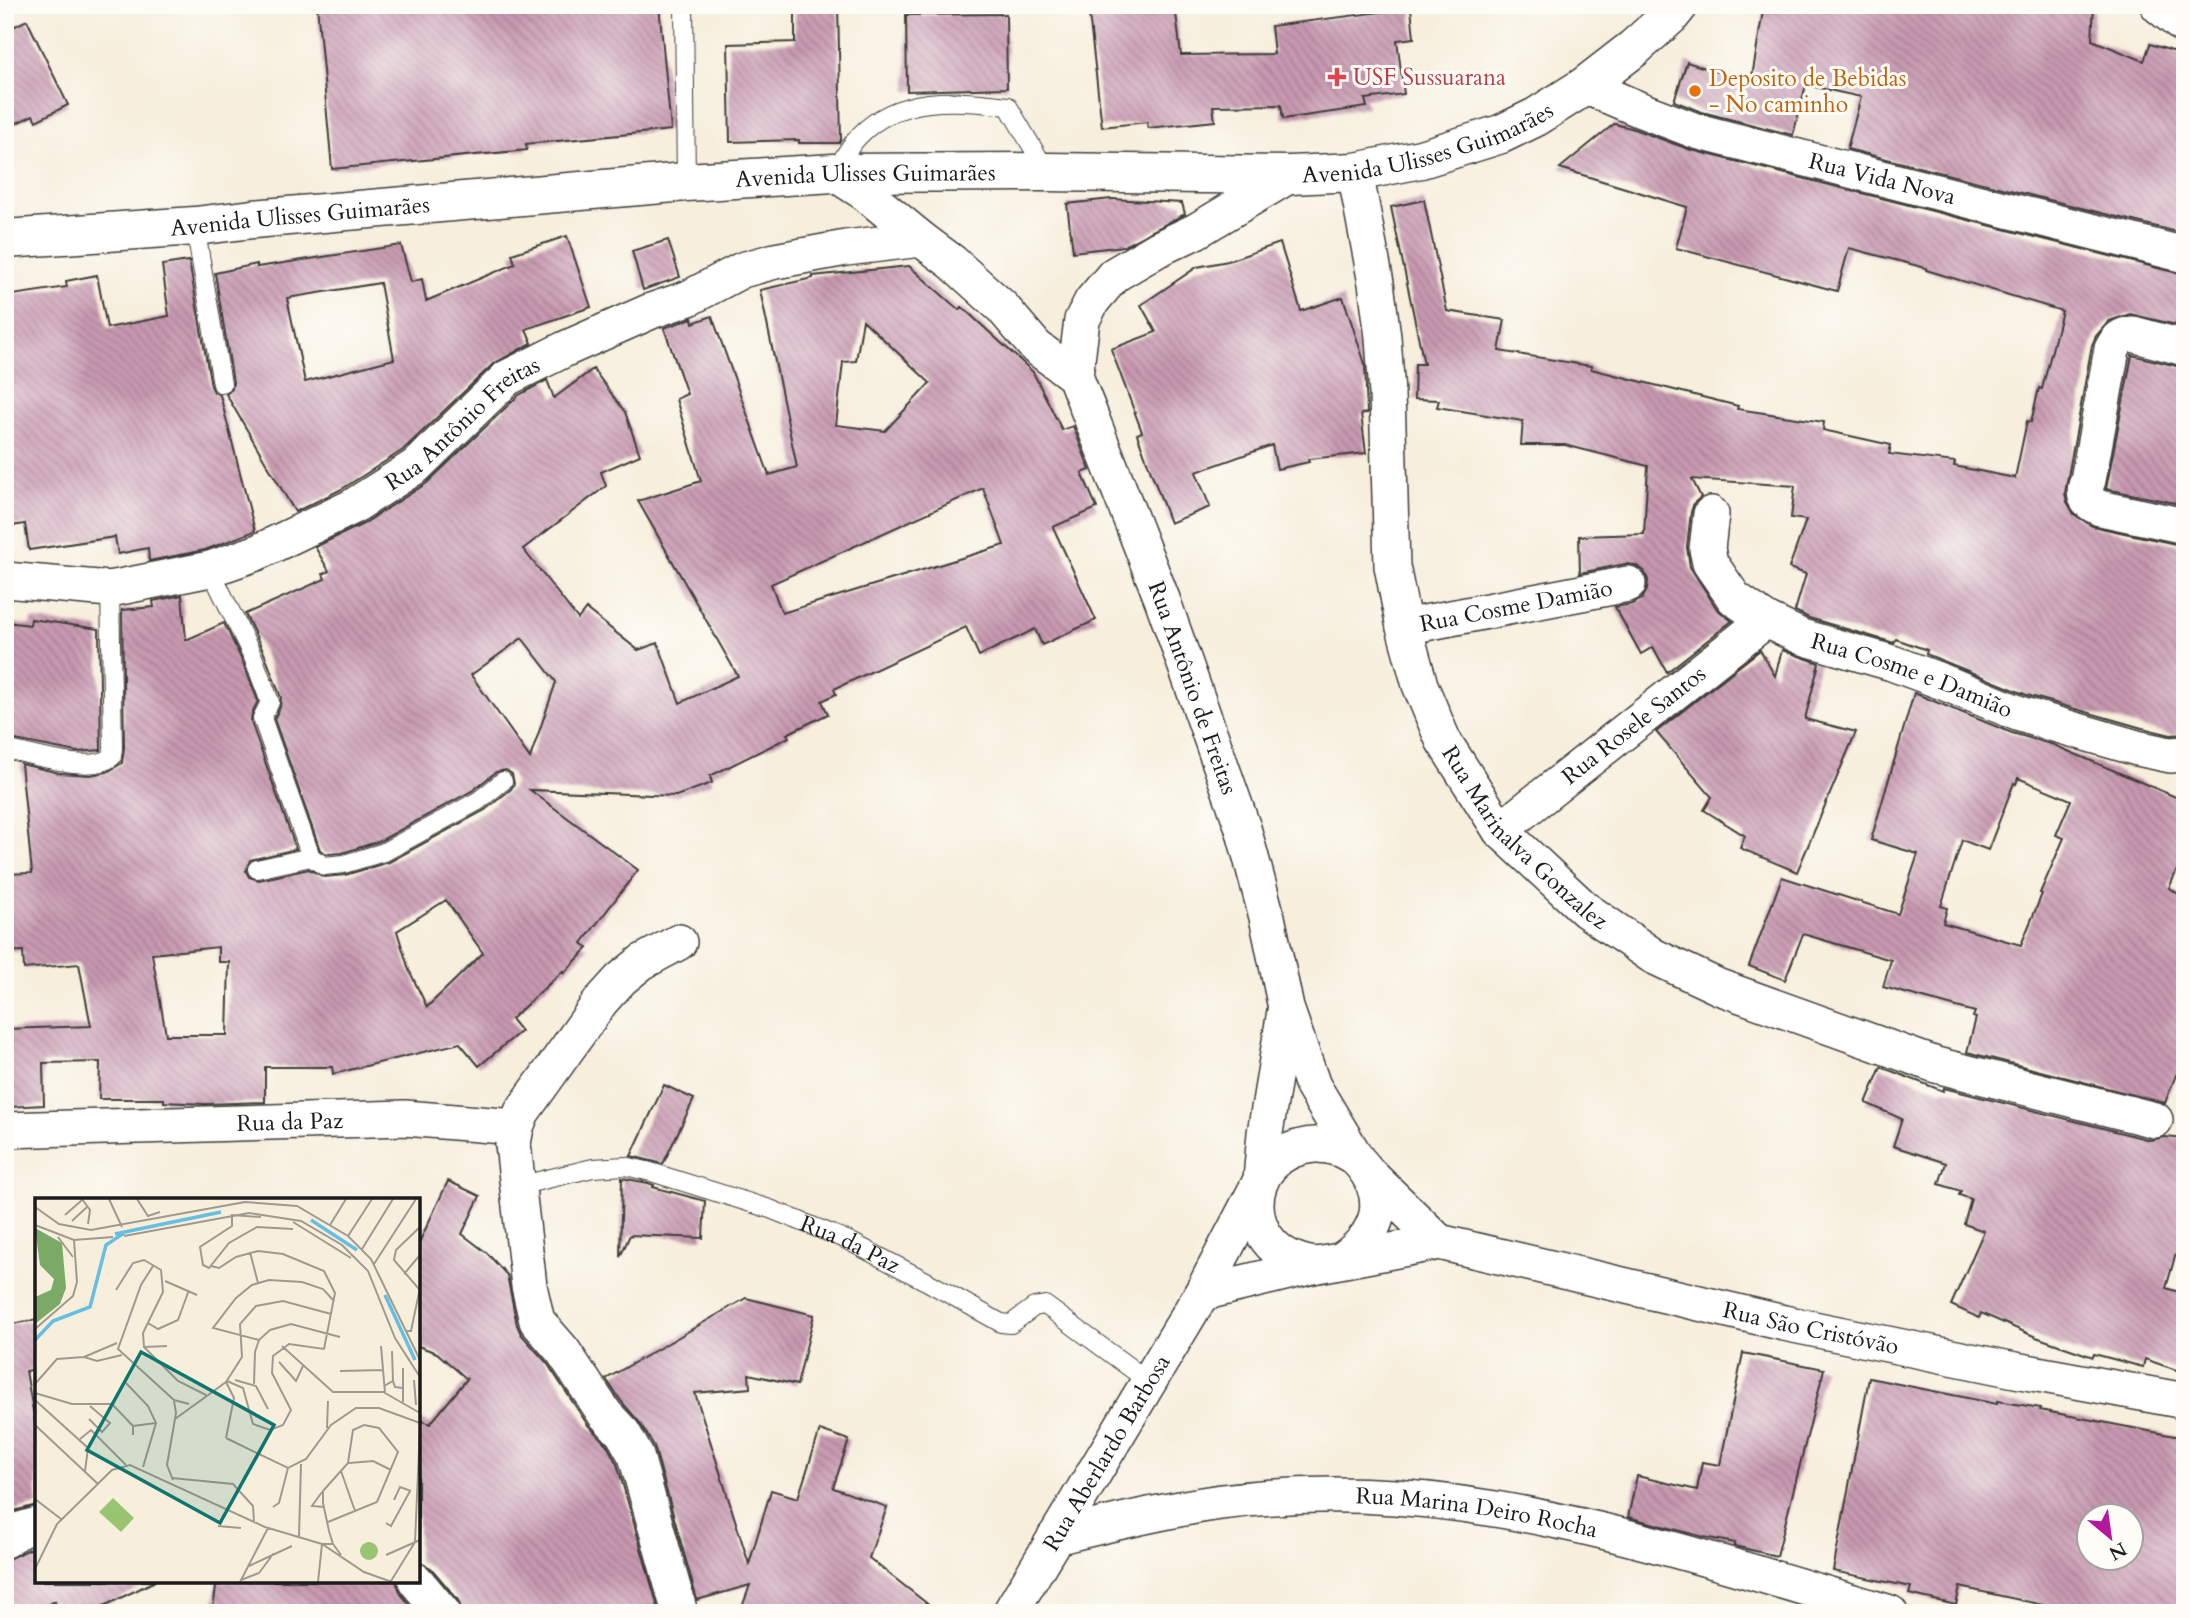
<svg xmlns="http://www.w3.org/2000/svg" width="2190" height="1618" viewBox="0 0 2190 1618" font-family="Cardo,serif">
	<defs>
		<pattern id="building-back-hatch" width="6" height="6" patternUnits="userSpaceOnUse" patternTransform="scale(1.75)"><rect width="6" height="6" fill="#c899b1"/><path d="M-1 5l2 2M0 0l6 6M5-1l2 2" fill="none" stroke="#a27c8f"/></pattern>
	</defs>
	<rect width="100%" height="100%" fill="#fdfcf7"/>
	<filter id="ink" filterUnits="userSpaceOnUse"><feTurbulence type="fractalNoise" baseFrequency=".0143" numOctaves="2"/><feDisplacementMap in="SourceGraphic" scale="14" xChannelSelector="R" yChannelSelector="G"/><feConvolveMatrix kernelMatrix="1 2 1 2 8 2 1 2 1" color-interpolation-filters="sRGB"/></filter>
	<filter id="wash" filterUnits="userSpaceOnUse"><feTurbulence type="fractalNoise" baseFrequency=".00686" numOctaves="4" result="noise"/><feDisplacementMap in="SourceGraphic" scale="28" xChannelSelector="R" yChannelSelector="G"/><feGaussianBlur stdDeviation="1.57" result="paint"/><feColorMatrix in="noise" values="0 0 0 0 0 0 0 0 0 0 0 0 0 0 0 0 0 1.4 0 .05"/><feComposite in="paint" operator="in"/></filter>
	<g filter="url(#wash)">
		<rect width="100%" height="100%" fill="#f7eedc"/>
		<g id="blocks">
			<g fill="url(#building-back-hatch)" fill-rule="evenodd">
				<polygon points="317,5 659,5 671,130 526,144 527,150 332,169"/>
				<polygon points="795,5 838,5 841,140 839,143 799,143 799,140 730,142 728,44 795,42"/>
				<polygon points="1088,5 1175,5 1181,55 1274,54 1271,26 1411,8 1414,38 1397,40 1404,94 1365,99 1367,107 1283,119 1281,105 1213,106 1215,121 1148,128 1147,122 1102,127"/>
				<polygon points="1764,5 2094,5 2092,40 2144,61 2150,44 2185,55 2185,234 1847,149 1861,97 1806,85 1793,135 1702,112 1674,101 1687,62 1751,83"/>
				<polygon points="1006,14 1007,88 907,91 906,15"/>
				<polygon points="27,20 68,105 36,121 33,115 5,129 5,31"/>
				<polygon points="1614,124 1631,128 1691,150 2185,275 2185,327 2130,314 2109,321 2096,336 2092,345 2065,493 2067,502 2074,514 2092,526 2185,546 2185,734 2171,735 2142,728 2027,695 1926,654 1927,650 1896,639 1894,643 1809,618 1795,611 1806,574 1789,568 1806,520 1791,518 1795,486 1692,479 1701,497 1694,503 1691,512 1687,547 1690,567 1717,609 1732,621 1667,672 1653,647 1641,654 1615,607 1632,604 1642,599 1647,590 1648,580 1644,571 1635,565 1625,564 1580,573 1579,536 1644,534 1648,466 1565,445 1521,445 1523,421 1437,407 1439,400 1414,399 1415,364 1424,364 1391,207 1424,200 1447,311 1505,320 1499,351 1591,366 1591,369 1738,406 1737,409 1824,422 1823,430 1891,445 1889,454 1955,462 1954,466 2015,478 2027,421 2031,422 2039,388 2042,389 2062,311 1926,270 1926,268 1849,248 1837,291 1676,248 1687,207 1560,168"/>
				<polygon points="1111,199 1182,203 1185,214 1124,246 1073,252 1067,204"/>
				<path d="M567 236 591 307 526 329 532 343 493 364 403 450 342 489 295 512 226 394 232 389 233 382 215 273 257 264V267L401 245 411 282 422 279 426 301 515 264 512 254ZM380 283 394 359 305 382 287 298Z"/>
				<polygon points="668,240 680,277 643,290 632,251"/>
				<polygon points="1280,243 1301,311 1343,297 1365,364 1367,413 1361,414 1366,453 1308,459 1309,462 1277,469 1272,445 1196,472 1210,507 1170,523 1137,434 1142,432 1111,349 1156,332 1141,305 1197,267 1228,261"/>
				<polygon points="189,261 211,386 214,392 220,395 255,531 205,550 149,561 148,548 118,554 115,537 29,550 25,524 5,527 5,296 67,287 66,281 97,275 107,328 169,316 162,265"/>
				<path d="M909 266 959 310 962 307 1033 372 1062 430 1073 426 1090 470 1082 473 1097 508 1053 527 1096 620 1042 645 1035 629 979 656 966 627 834 689 836 694 822 701 828 714 787 734 789 737 710 776 712 783 676 796 530 790 638 870 582 943 588 948 564 973 563 971 511 1019 521 1031 479 1066 460 1043 333 1074 332 1067H265V1102L205 1104 164 1102V1099H99L100 1062 43 1063 44 1105 8 1107 6 1029 91 1026 79 964 24 969 23 951 5 952V874L32 873 21 764 59 773 90 775 107 772 122 763 124 748 122 610 154 607 153 601 182 595 186 640 224 623 243 662 258 701 252 713 251 722 296 849 250 860 246 871 249 877 259 880 309 869 324 877 345 875 389 862 485 810 511 789 514 784 512 774 506 770 496 772 472 791 380 841 342 853 327 854 320 850 274 719 280 707 281 698 264 653 245 614 325 579 323 574 329 571 315 547 363 524 427 483 519 395 547 380 554 398 593 369 625 412 640 455 601 472 606 486 523 549 578 619 586 609 638 650 658 643 680 703 738 676 638 501 701 481 676 399 687 394 664 328 692 318 693 323 712 316 769 475 797 467 760 290 813 278V276ZM863 320 930 383 885 431 836 425 843 362 856 361ZM983 488 1004 545 782 613 771 584ZM522 638 556 682 530 758 471 675ZM446 900 483 953 427 1007 409 970 397 931ZM218 947V962H229L227 1035H166L152 954Z"/>
				<polygon points="2132,355 2185,368 2185,505 2106,489"/>
				<polygon points="31,619 99,629 101,750 77,752 5,738 5,622 30,625"/>
				<polygon points="1760,650 1775,676 1782,650 1819,663 1805,719 1856,732 1797,872 1740,848 1745,836 1704,810 1712,797 1656,732"/>
				<path d="M1914 693 2012 733 2054 745 2185 801V852L2169 888 2185 898V1078L2176 1075 2165 1103 1967 1052 1976 1018 1973 1017 1975 1012 1883 987 1891 960 1803 934 1785 980 1749 966 1782 877 1898 914 1918 854 1871 840ZM2018 778 2071 800 2056 835 2064 838 2040 893 2042 894 2021 945 1943 923 1947 908 1941 906 1962 840 1988 850 2014 783 2016 784Z"/>
				<polygon points="1881,1067 1943,1091 1944,1088 2150,1140 2165,1137 2185,1139 2185,1222 2166,1288 2185,1294 2185,1373 2145,1359 2143,1367 2094,1354 2093,1357 2036,1337 1981,1313 1979,1318 1951,1305 1984,1231 1964,1224 1971,1199 1959,1195 1961,1191 1939,1184 1946,1163 1893,1146 1902,1119 1866,1103"/>
				<polygon points="664,1085 694,1099 663,1164 631,1156"/>
				<polygon points="622,1178 648,1183 654,1185 653,1187 705,1201 703,1238 630,1235 620,1257"/>
				<polygon points="448,1181 480,1196 462,1234 487,1253 507,1275 517,1325 521,1334 547,1363 588,1425 607,1445 617,1464 659,1611 463,1613 458,1600 431,1568 418,1562 418,1419 430,1424 467,1379 437,1353 418,1346 418,1245"/>
				<polygon points="746,1298 814,1315 797,1385 749,1374 750,1388 695,1393 749,1564 771,1490 798,1498 820,1430 849,1440 833,1488 887,1507 869,1558 939,1613 740,1613 750,1585 697,1600 654,1446 640,1423 621,1401 606,1379"/>
				<polygon points="37,1320 37,1369 26,1371 37,1434 37,1505 14,1511 5,1516 5,1325"/>
				<polygon points="1743,1353 1824,1369 1777,1556 1734,1546 1735,1543 1704,1537 1628,1517 1637,1476 1697,1490 1702,1462 1720,1465"/>
				<path d="M1869 1378 1997 1404V1401L2041 1408 2040 1410 2185 1438V1613H2047L2048 1606 1960 1587 1956 1605 1909 1594 1911 1587 1833 1571ZM2089 1516H2131V1558H2089Z"/>
				<polygon points="37,1546 37,1581 155,1581 90,1613 57,1613 55,1601 32,1613 5,1613 5,1560"/>
				<polygon points="217,1581 396,1581 401,1594 416,1613 248,1613 213,1608"/>
			</g>
		</g>
	</g>
	<g filter="url(#ink)">
		<use href="#blocks" fill-opacity="0" stroke="#3d3c39" stroke-width="2"/>
		<g fill="none" stroke-linecap="round" stroke-linejoin="round">
			<defs>
				<g id="lane">
					<polyline points="684,5 686,182"/>
					<path d="M834 173C842 161 849 146 859 136 898 95 956 99 1008 106L1047 172"/>
					<polyline points="195,226 222,384"/>
					<polyline points="210,569 253,657 270,702 262,718 311,857"/>
					<path d="M5 749C31 754 91 774 112 757L113 748 110 589"/>
					<polyline points="257,869 311,857 324,866 344,864 384,852 478,801 503,781"/>
					<path id="s1" d="M518 1186 593 1168 625 1166 651 1172 770 1209 847 1240 926 1281 1001 1323 1011 1324 1034 1307 1045 1305 1148 1381"/>
				</g>
				<g id="street">
					<path id="s2" d="M1585 86 1641 110 1696 131 2185 255"/>
					<path id="s3" d="M1355 172 1376 283 1383 337 1387 394 1392 566 1404 627 1420 685 1443 740 1500 830 1586 910 1653 956 1719 987 1936 1065 2155 1120"/>
					<polyline points="834,173 865,193 921,239 952,262 1002,307 1036,347 1075,376"/>
					<path id="s4" d="M1290 175 1196 231 1158 249 1114 275 1092 301 1082 320 1075 376 1162 599 1243 828 1267 917 1286 1008 1313 1086 1356 1158"/>
					<path d="M2185 348 2133 334C2121 335 2117 339 2112 349L2088 480C2082 494 2085 502 2100 508L2185 526"/>
					<path id="s5" d="M1711 514 1707 549 1710 563 1734 598 1766 620 1802 637 1892 663 1943 682 2020 714 2137 748 2170 755 2185 754"/>
					<path id="s6" d="M5 580 110 589 210 569 256 553 352 507 416 466 507 378 565 349 651 311 689 298 742 270 775 261 846 248 921 239"/>
					<path id="s7" d="M1404 627 1628 584"/>
					<path id="s8" d="M1500 830 1766 620"/>
					<polyline points="679,942 642,962 621,979 601,1001 522,1112 516,1127 513,1144 529,1286 537,1321 563,1351 605,1414 623,1433 636,1456 680,1613"/>
					<path id="s9" d="M5 1130 405 1118 516 1127"/>
					<polyline points="1368,1173 1439,1242"/>
					<path id="s10" d="M1342 1260C1359 1248 1372 1235 1377 1214 1380 1196 1373 1178 1361 1164 1350 1151 1331 1144 1314 1145 1237 1151 1235 1258 1318 1265L1439 1242 1784 1323 2010 1369 2185 1401"/>
					<polyline points="1202,1293 1317,1265"/>
					<path id="s11" d="M1055 1537C1109 1524 1165 1510 1221 1502 1277 1495 1338 1493 1395 1497 1565 1509 1728 1566 1890 1613"/>
					<polyline points="5,1540 20,1530 37,1525"/>
					<polyline points="416,1581 443,1613"/>
					<path id="s12" d="M1010 1613 1202 1293 1261 1180 1265 1133 1285 1011"/>
				</g>
				<g id="secondary">
					<polyline points="2160,5 2185,25"/>
					<path id="s13" d="M5 239 195 226 253 219 686 182 834 173 1047 172 1290 175 1355 172 1421 159 1501 134 1536 117 1585 86 1634 48 1671 15 1679 5"/>
				</g>
			</defs>
			<use href="#lane" stroke="#3d3c39" stroke-width="20"/>
			<use href="#street" stroke="#3d3c39" stroke-width="38"/>
			<use href="#secondary" stroke="#3d3c39" stroke-width="41"/>
			<use href="#lane" stroke="#fff" stroke-width="18"/>
			<use href="#street" stroke="#fff" stroke-width="35"/>
			<use href="#secondary" stroke="#fff" stroke-width="38"/>
		</g>
	</g>
	<path fill="#e0444e" stroke="#fdfcf7" stroke-width="2.5" d="M1333.5 66.5h7v7h7v7h-7v7h-7v-7h-7v-7h7z"/>
	<circle fill="#e8710a" stroke="#fdfcf7" stroke-width="2.5" cx="1695" cy="91" r="7"/>
	<g text-anchor="middle" dominant-baseline="central" stroke-width="6" stroke-linejoin="round" paint-order="stroke">
		<g font-size="23" fill="#be3a42" stroke="#fdfcf7" text-anchor="start">
			<text x="1353" y="77">USF Sussuarana</text>
		</g>
		<g font-size="23" fill="#c56008" stroke="#fdfcf7" text-anchor="start">
			<text x="1709" y="78">Deposito de Bebidas<tspan x="1709" dy="26">- No caminho</tspan></text>
		</g>
		<g font-size="23" fill="#1c1c1c" stroke="#fdfcf7">
			<text stroke="none"><textPath href="#s13" startOffset="1430">Avenida Ulisses Guimarães</textPath></text>
			<text stroke="none"><textPath href="#s13" startOffset="863">Avenida Ulisses Guimarães</textPath></text>
			<text stroke="none"><textPath href="#s2" startOffset="312">Rua Vida Nova</textPath></text>
			<text stroke="none"><textPath href="#s13" startOffset="296">Avenida Ulisses Guimarães</textPath></text>
			<text stroke="none"><textPath href="#s6" startOffset="502">Rua Antônio Freitas</textPath></text>
			<text stroke="none"><textPath href="#s7" startOffset="114">Rua Cosme Damião</textPath></text>
			<text stroke="none"><textPath href="#s5" startOffset="287">Rua Cosme e Damião</textPath></text>
			<text stroke="none"><textPath href="#s4" startOffset="648">Rua Antônio de Freitas</textPath></text>
			<text stroke="none"><textPath href="#s8" startOffset="170">Rua Rosele Santos</textPath></text>
			<text stroke="none"><textPath href="#s3" startOffset="707">Rua Marinalva Gonzalez</textPath></text>
			<text stroke="none"><textPath href="#s9" startOffset="285">Rua da Paz</textPath></text>
			<text stroke="none"><textPath href="#s1" startOffset="348">Rua da Paz</textPath></text>
			<text stroke="none"><textPath href="#s10" startOffset="858">Rua São Cristóvão</textPath></text>
			<text stroke="none"><textPath href="#s12" startOffset="187">Rua Aberlardo Barbosa</textPath></text>
			<text stroke="none"><textPath href="#s11" startOffset="427">Rua Marina Deiro Rocha</textPath></text>
		</g>
	</g>
	<g transform="translate(35 1198)">
		<rect width="385" height="385" fill="#f7eedc"/>
		<path d="M78 300 99 320 86 334 64 314ZM325 353a9 9 0 1 1 18 0a9 9 0 1 1-18 0Z" fill="#99c573"/>
		<path d="M0 30 27 45 31 90 25 106 0 126V99L16 92 19 81 5 67Z" fill="#7aaa65"/>
		<path fill="none" stroke="#66bee3" stroke-width="3.5" d="M276 22 322 52M80 36 186 14M350 97 380 162M0 142 18 123 55 109 71 47 89 35"/>
		<path fill="none" stroke="#9f9a8f" stroke-width="2" d="M47 1 55 12 53 26M74 1 87 29M102 1 113 18 125 14M0 9 24 26 56 32 210 4 262 8 313 38 336 61 385 162M30 17 47 2M226 19 197 17V28L165 49 168 67 174 70 194 45 222 29 258 31M37 23 53 8M258 24 316 60M0 27 39 42 78 39M295 27 311 1M89 38 214 15 266 23 307 47 333 73 360 140 385 179M313 38 337 1M23 39 38 59M327 51 358 1M215 54 223 85M339 66 381 1M118 68 106 87 83 151 139 202 154 206M176 68 184 70 201 59 223 53 248 56 289 73 300 95 289 151 254 146 238 158 237 175 256 212 248 227 235 232 218 226 208 190 192 183M369 76 385 57M130 83 162 97M384 91 359 62 361 52 385 29M81 92 98 65 109 62 126 72 128 94 108 135 109 149 143 183 171 197M113 125 123 131 143 122 154 92M0 131 38 98 42 84 39 42M370 133H376L385 90M224 142 178 130 201 100 217 87 234 82 267 84 288 91 299 103M247 148 298 194H349M346 148 350 195 385 215M109 149 132 148M357 153 358 183M49 159 62 163 87 157M244 164 261 183 268 168M368 170V204M305 173 348 172M200 182 221 188 233 211M379 182 381 207M191 184 199 200 191 240M91 185 113 208 121 225 108 269M0 186 22 161 49 159 82 145M219 186 220 154 224 142 235 132 256 126 305 139M349 188 358 183 360 189 368 190M0 195 37 206H77L98 228V237M0 202 53 250 50 273M54 221 67 234 75 225 55 208M140 221 191 184 207 159 205 126 221 108 248 103 296 116M0 227 63 286M98 228 121 225M292 230 293 203M191 240 253 270 271 261 296 227 321 210H344L385 225M45 241 56 232 91 267M314 265 338 263 356 272M306 273 320 313M137 280 198 286 218 308 219 324M138 282 132 267 141 215 139 203M287 294 277 308 289 309M0 301 26 321M359 302 365 289 376 293M238 309 244 305 253 270M293 324 342 304 363 254 344 230 329 227 318 232 313 265 288 293V305L294 333 298 346M351 325 356 328 375 293M183 328 206 330M264 338 266 266M287 346H298L306 357M351 357 385 342M214 368 257 348M0 371 22 326 77 272 95 267 230 329 287 346 329 374 357 384M206 382 224 375 239 355M356 383 380 344 385 229M205 384 233 330M283 384 287 346"/>
		<path fill="#0f766e" fill-opacity="0.15" stroke="#0f766e" stroke-width="3.5" d="M106 154 239 227 185 325 52 252Z"/>
		<rect width="385" height="385" fill="none" stroke="#1c1c1c" stroke-width="3.5"/>
	</g>
	<rect width="2190" height="1618" fill="none" stroke="#fdfcf7" stroke-width="28"/>
	<g transform="translate(2110 1537) rotate(151)"><circle r="33" fill="#fdfcf7" stroke="#a3a29f" stroke-width="2"/>
	<path d="M0-5L12 26L0 18L-12 26Z" fill="#b5179e"/>
	<text y="-10" font-size="19" font-weight="bold" text-anchor="middle" fill="#1c1c1c">N</text>
	</g>
</svg>
